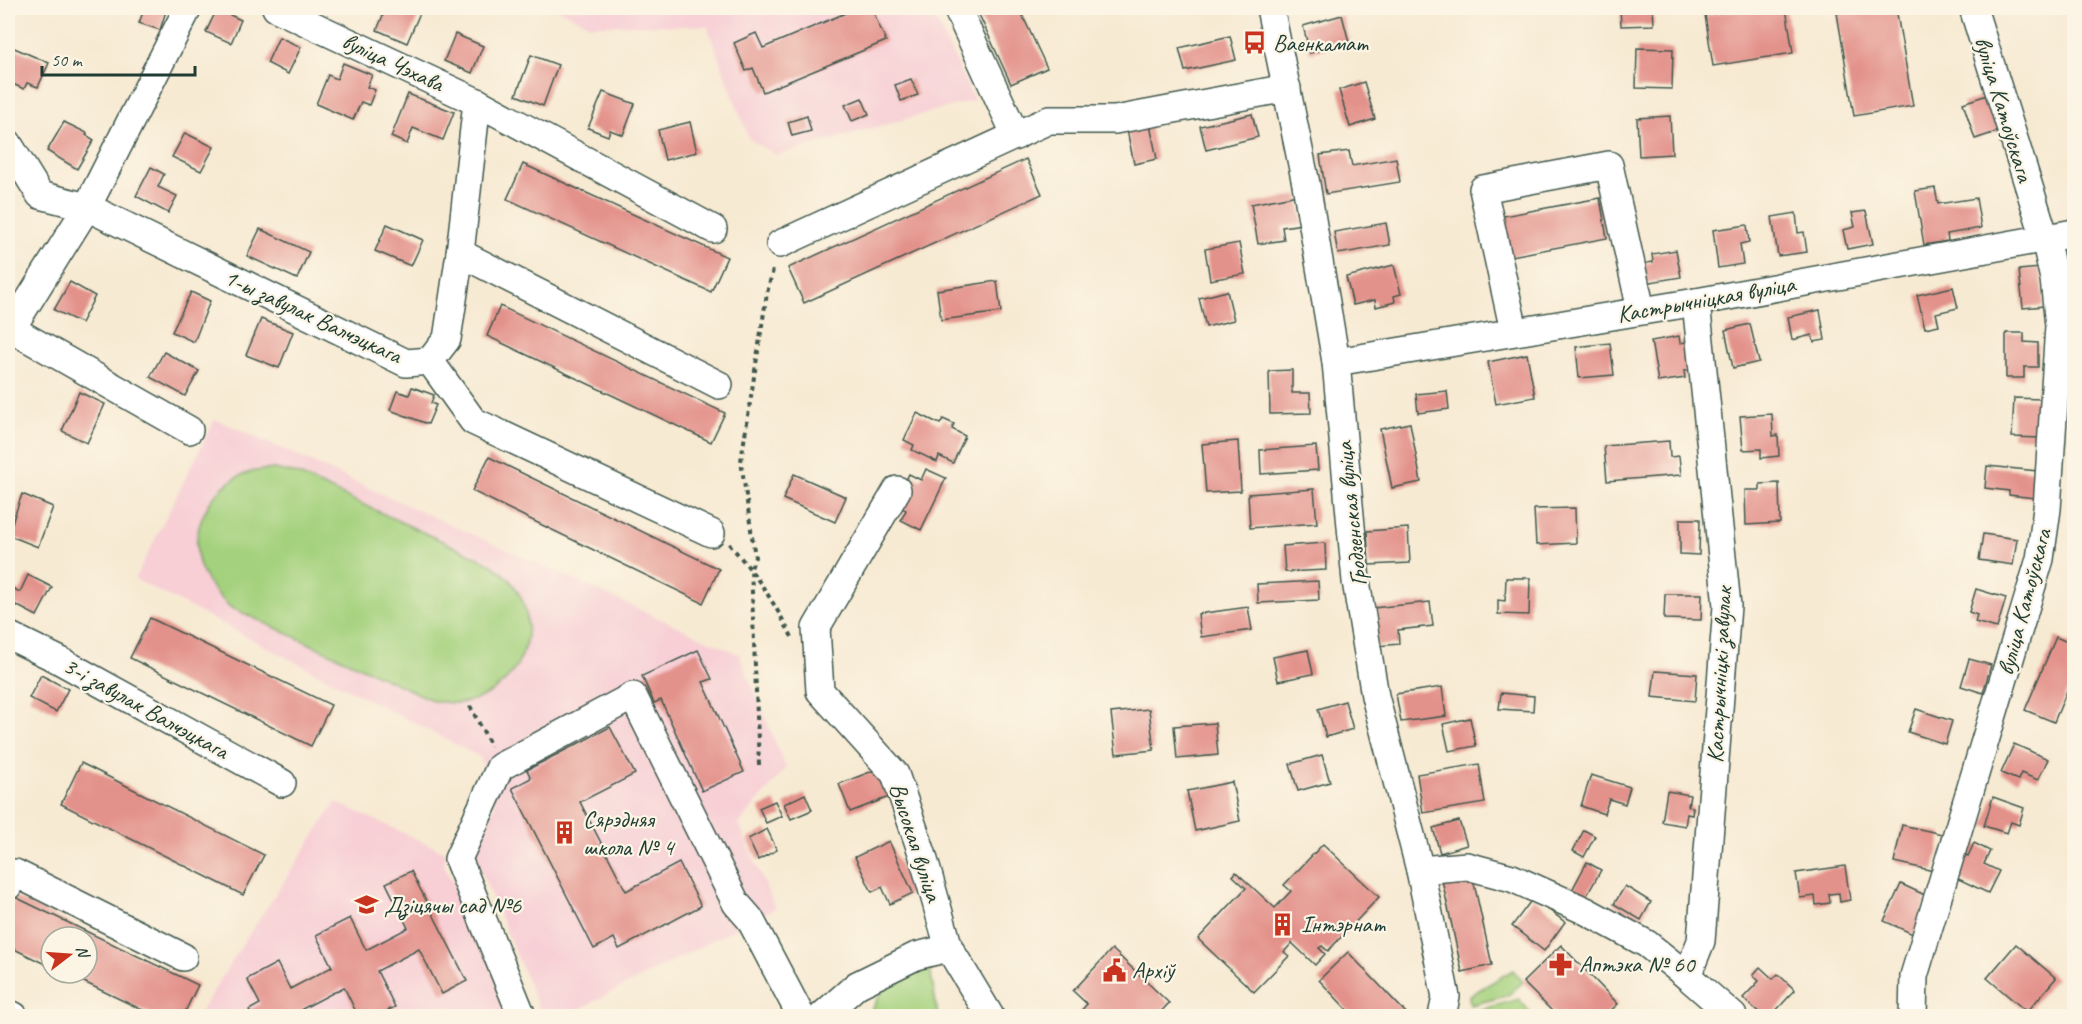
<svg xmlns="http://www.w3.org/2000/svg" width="2082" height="1024" viewBox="0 0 2082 1024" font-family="Caveat,sans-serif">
	<rect width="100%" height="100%" fill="#fcf5e5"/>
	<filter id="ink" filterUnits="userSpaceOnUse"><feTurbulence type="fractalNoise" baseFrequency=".0167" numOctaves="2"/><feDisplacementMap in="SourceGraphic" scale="12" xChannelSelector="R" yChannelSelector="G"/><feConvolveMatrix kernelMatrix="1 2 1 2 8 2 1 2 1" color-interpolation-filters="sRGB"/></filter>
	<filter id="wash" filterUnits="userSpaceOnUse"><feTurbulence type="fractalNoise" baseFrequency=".008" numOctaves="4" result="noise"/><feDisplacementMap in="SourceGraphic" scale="24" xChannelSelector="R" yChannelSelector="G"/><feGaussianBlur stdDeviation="1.35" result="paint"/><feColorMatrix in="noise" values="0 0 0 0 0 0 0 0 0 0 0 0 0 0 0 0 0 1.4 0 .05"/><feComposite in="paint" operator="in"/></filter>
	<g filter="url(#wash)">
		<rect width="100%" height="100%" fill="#f7ead3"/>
		<g fill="#f7cfd5">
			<polygon points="556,8 930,8 974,100 776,155 749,139 707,26 590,25"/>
			<polygon points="215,419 739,654 786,768 739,824 775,908 566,1016 542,1016 475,856 495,804 480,757 135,579"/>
			<polygon points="336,802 445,852 444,865 486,949 510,1016 198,1016 242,945"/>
		</g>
		<g fill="#a4d17d" stroke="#628758" stroke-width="1.5">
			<path d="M274 469 297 474 479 558C493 565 506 573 515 587 545 632 518 691 466 702 455 705 445 702 434 701L230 607C218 596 209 586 202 571 185 533 211 482 251 472 258 470 267 470 274 469Z"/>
			<polygon points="929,961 938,1016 868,1016 886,984"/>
			<polygon points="1513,970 1523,982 1507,996 1470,1005 1469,996"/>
			<polygon points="1519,999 1533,1016 1473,1016 1472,1012"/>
		</g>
		<g id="blocks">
			<g fill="#e3928b">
				<polygon points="129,8 167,8 160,30 139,23 143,12"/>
				<polygon points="386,8 422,8 407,43 377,30"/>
				<polygon points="854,8 882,8 883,10 874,14 886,41 763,92 753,68 746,71 734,43 756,33 763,48 855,9"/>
				<polygon points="976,8 1019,8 1047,68 1011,84"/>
				<polygon points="1620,8 1653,8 1654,25 1621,26"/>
				<polygon points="1754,8 1786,8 1793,53 1713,66 1705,15"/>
				<polygon points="1874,8 1896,8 1913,106 1854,116 1837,13"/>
				<polygon points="217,9 241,20 231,43 206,32"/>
				<polygon points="1342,15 1349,42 1310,53 1303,26"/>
				<polygon points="455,34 483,46 472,73 444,61"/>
				<polygon points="1230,36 1236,60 1185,71 1179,48"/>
				<polygon points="279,37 301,47 288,74 267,63"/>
				<polygon points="12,47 49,63 38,87 27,83 24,89 8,82 11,75 8,74 8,56"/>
				<polygon points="1637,48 1673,49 1672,89 1636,88"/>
				<polygon points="531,55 558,65 543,106 516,95"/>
				<polygon points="343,63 372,75 367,87 375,90 369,105 361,102 353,120 316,104 328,75 337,79"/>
				<polygon points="911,79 918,95 901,101 895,85"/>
				<polygon points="1364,82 1375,119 1350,127 1339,90"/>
				<polygon points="603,92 635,104 623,135 610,130 608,136 588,128"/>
				<polygon points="1993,93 2005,129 1975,139 1963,103"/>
				<polygon points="408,94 454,112 443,140 413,128 407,144 391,137"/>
				<polygon points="862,98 869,114 852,121 845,105"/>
				<polygon points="1252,114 1258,137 1206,150 1200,126"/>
				<polygon points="807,116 811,131 792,136 788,122"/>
				<polygon points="1670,116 1672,154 1639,156 1637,118"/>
				<polygon points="64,122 87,133 86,135 94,140 77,169 47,151"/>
				<polygon points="690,122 697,152 665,160 658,130"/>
				<polygon points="1150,125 1157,159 1134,164 1127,130"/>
				<polygon points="185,133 214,147 201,171 172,157"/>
				<polygon points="1349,151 1352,166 1396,158 1400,182 1326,194 1320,155"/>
				<polygon points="1026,159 1042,194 804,303 788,268"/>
				<polygon points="523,164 727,257 711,292 507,199"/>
				<polygon points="151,167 164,174 158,187 177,196 168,213 136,196"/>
				<polygon points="1935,188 1938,204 1976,198 1981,228 1947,234 1948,241 1924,245 1915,191"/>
				<polygon points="1298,195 1303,224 1282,227 1284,240 1258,244 1251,204"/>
				<polygon points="1600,198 1607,238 1501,258 1493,218"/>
				<polygon points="1866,211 1873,244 1847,249 1843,230 1855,227 1852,213"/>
				<polygon points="1796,213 1798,233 1804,232 1807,252 1778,256 1772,217"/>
				<polygon points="1386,223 1390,245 1338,254 1334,232"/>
				<polygon points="387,224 423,240 411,266 375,251"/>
				<polygon points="1747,225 1749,242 1740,244 1743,264 1718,268 1713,230"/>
				<polygon points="260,229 309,252 297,279 247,256"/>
				<polygon points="1239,243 1245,274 1210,280 1205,249"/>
				<polygon points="1676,250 1681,277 1645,283 1642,264 1653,262 1652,254"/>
				<polygon points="1394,265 1401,294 1394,296 1395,302 1376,307 1375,300 1353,305 1346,277"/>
				<polygon points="2040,268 2044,306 2023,308 2019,270"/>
				<polygon points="997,281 1001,312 941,320 937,290"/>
				<polygon points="70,282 95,296 81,323 54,310"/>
				<polygon points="1953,287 1958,308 1936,313 1939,325 1925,328 1917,295"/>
				<polygon points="1227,291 1234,320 1206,327 1199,298"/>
				<polygon points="191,292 210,301 194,342 172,332"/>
				<polygon points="500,306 725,413 711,442 487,336"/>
				<polygon points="1820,310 1825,340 1814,342 1812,335 1792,340 1788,317"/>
				<polygon points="261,319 293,332 279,368 246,355"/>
				<polygon points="1750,324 1759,362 1733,368 1725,330"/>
				<polygon points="2006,333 2024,333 2024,342 2038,343 2038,367 2024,367 2024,378 2006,378"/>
				<polygon points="1679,336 1680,343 1686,342 1691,370 1684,371 1685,378 1658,382 1651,341"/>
				<polygon points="1610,343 1614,375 1579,378 1576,347"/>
				<polygon points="164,352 199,371 185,396 150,377"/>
				<polygon points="1527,354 1535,397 1496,404 1488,362"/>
				<polygon points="1292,370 1292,393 1310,393 1311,413 1270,414 1269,371"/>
				<polygon points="412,387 434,395 431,403 436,405 428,424 390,410 397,391 409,395"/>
				<polygon points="1447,391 1449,409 1418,413 1416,394"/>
				<polygon points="79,392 105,404 87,443 62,431"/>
				<polygon points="2014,398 2043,399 2042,438 2012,437"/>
				<polygon points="917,413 940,424 943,419 954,424 952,429 965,436 953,463 939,456 937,462 912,450 914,445 904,440"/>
				<polygon points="1772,414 1773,436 1778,435 1779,456 1761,458 1761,449 1743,450 1740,416"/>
				<polygon points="1410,423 1421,482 1392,488 1380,429"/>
				<polygon points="1238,441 1241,491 1206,493 1202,444"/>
				<polygon points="1669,441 1670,457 1679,456 1681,475 1607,481 1604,446"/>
				<polygon points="1316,446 1318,470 1261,474 1260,450"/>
				<polygon points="489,457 719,569 703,603 472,491"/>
				<polygon points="1987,466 2038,471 2035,498 2009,495 2009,491 1985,488"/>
				<polygon points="926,469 946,478 921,530 901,520 906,510 894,504 909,474 921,480"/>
				<polygon points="794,474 846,497 835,522 783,499"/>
				<polygon points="1779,483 1780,523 1746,525 1745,490 1760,490 1760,484"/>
				<polygon points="1314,489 1317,523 1250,528 1248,494"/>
				<polygon points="22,494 53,507 38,547 8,535"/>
				<polygon points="1575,508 1576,543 1536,545 1534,509"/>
				<polygon points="1680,519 1700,519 1699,555 1680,554"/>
				<polygon points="1408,528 1410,563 1369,565 1367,531"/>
				<polygon points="1983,534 2017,539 2013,565 1979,560"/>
				<polygon points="1325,543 1326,570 1285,572 1283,546"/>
				<polygon points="28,575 52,587 37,616 8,601 8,586 20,592"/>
				<polygon points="1506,578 1530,578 1529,615 1498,614 1498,600 1505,601"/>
				<polygon points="1318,581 1319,600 1258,603 1257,584"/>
				<polygon points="1976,589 2006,598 1997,628 1975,622 1977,615 1969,612"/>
				<polygon points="1665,594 1702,594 1701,620 1664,619"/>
				<polygon points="1430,602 1433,626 1398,630 1399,644 1377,646 1373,608"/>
				<polygon points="1248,607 1252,630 1201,637 1198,614"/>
				<polygon points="150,618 331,705 311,746 130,658"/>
				<polygon points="2056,637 2074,645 2074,694 2067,691 2054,722 2025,710"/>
				<polygon points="698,650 712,679 703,682 744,772 702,791 661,700 654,703 642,676"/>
				<polygon points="1308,650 1313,674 1278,681 1273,657"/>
				<polygon points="1969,659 1991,665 1983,693 1961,686"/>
				<polygon points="1655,671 1697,674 1695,701 1652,697"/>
				<polygon points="41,675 68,689 56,712 29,698"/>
				<polygon points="1442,687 1446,716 1401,722 1396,694"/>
				<polygon points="1501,693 1534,696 1533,711 1499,709"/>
				<polygon points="1345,701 1353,729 1326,737 1318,709"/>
				<polygon points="1149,709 1154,750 1116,754 1111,713"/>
				<polygon points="1916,709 1952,721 1945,744 1908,732"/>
				<polygon points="1470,718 1476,746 1449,751 1443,724"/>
				<polygon points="1215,723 1218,755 1177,759 1174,726"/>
				<polygon points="610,727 635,774 580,802 626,891 679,863 701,906 619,949 614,938 594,949 512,788 531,778 527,770"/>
				<polygon points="2014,744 2048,759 2038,780 2021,773 2018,780 2001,773"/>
				<polygon points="1322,755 1330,782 1298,791 1290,764"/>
				<polygon points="81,763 264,855 243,895 61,804"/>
				<polygon points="1479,764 1485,803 1423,813 1417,774"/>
				<polygon points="878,769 889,797 850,812 839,784"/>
				<polygon points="1591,775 1630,787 1625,804 1609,799 1604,814 1581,806"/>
				<polygon points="1232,782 1240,821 1195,831 1187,791"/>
				<polygon points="1667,791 1690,795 1688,806 1693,807 1692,815 1687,814 1685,826 1662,822"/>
				<polygon points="805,794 812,810 791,819 784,804"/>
				<polygon points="1993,797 2024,808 2019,825 2011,822 2007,833 1984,826"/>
				<polygon points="775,801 782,816 766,823 759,808"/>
				<polygon points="1459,821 1467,845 1440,853 1433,828"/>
				<polygon points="1902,825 1942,834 1934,871 1894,862"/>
				<polygon points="767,829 777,850 758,860 748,839"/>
				<polygon points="1584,830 1595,836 1584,857 1573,851"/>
				<polygon points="889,841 913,893 890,904 882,887 872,892 855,857"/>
				<polygon points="1974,843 1990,851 1984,864 1999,871 1988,893 1952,876 1963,854 1968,856"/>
				<polygon points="1323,844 1379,897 1328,951 1322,946 1319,948 1325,954 1315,965 1292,943 1284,952 1289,956 1254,992 1198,939 1246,888 1233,876 1236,872 1275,908 1291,891 1284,885"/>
				<polygon points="1587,862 1601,870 1586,897 1572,890"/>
				<polygon points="1845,866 1850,900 1840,902 1839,893 1829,894 1830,903 1816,905 1815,896 1800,898 1796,873"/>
				<polygon points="411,871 467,981 442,994 419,949 377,971 395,1007 377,1016 358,1016 344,987 302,1009 306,1016 252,1016 249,1010 260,1004 247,979 277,963 290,989 332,967 316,935 350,918 366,950 408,928 386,883"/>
				<polygon points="1472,874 1492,965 1462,972 1442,880"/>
				<polygon points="1901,884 1927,896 1915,935 1884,921"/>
				<polygon points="1625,886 1651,902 1641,920 1614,904"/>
				<polygon points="15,897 198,985 183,1016 155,1016 65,973 87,973 87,937 51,937 51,967 8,946 8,913"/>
				<polygon points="1533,898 1565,922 1544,951 1512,926"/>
				<polygon points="2016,944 2056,978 2027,1012 1987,978"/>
				<polygon points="1561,945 1618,1004 1605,1016 1557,1016 1523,982"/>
				<polygon points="1112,949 1169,1003 1157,1016 1080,1016 1078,1014 1087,1004 1073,991"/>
				<polygon points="1348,952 1406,1013 1402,1016 1353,1016 1319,980"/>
				<polygon points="1760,967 1773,979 1778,974 1795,990 1771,1016 1763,1016 1743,998 1759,981 1753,975"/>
			</g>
		</g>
	</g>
	<g filter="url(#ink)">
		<use href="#blocks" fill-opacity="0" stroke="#3f574c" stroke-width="1.5"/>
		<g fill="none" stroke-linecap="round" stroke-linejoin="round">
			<defs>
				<g id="minor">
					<polyline points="276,8 477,102 713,229"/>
					<polyline points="957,8 1016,136"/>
					<polyline points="1270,8 1306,184 1336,362 1356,581 1375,696 1420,870 1446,997 1442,1016"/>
					<polyline points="8,143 40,195 87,207 406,363 430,361 447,339 460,253 477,102"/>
					<polyline points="780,244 1049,120 1115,120 1287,88"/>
					<polyline points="460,253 719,385"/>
					<polyline points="8,327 189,430"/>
					<polyline points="1514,331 1483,189 1609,165 1641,310"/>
					<polyline points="8,334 87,207 188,8"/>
					<polyline points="430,361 473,421 711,533"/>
					<polyline points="1336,362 1696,302 2074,233"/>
					<polyline points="897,490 816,628 820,691 895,774 922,853 949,948 990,1016"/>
					<polyline points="8,635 57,659 282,783"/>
					<polyline points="1420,870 1467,866 1512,878 1586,911 1647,944 1687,976 1733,1016"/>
					<polyline points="8,886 15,873 183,957"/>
					<polyline points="1687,976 1701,941 1727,606 1696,302"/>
					<polyline points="8,1013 14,1016"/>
					<polyline points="522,1016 458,859 500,767 633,696 736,903 750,919 801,1016"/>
					<polyline points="822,1016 857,985 916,956 949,948"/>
					<polyline points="1913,1016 1914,976 2040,559 2047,509 2059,326 2054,279 2045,238 1973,8"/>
				</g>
			</defs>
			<use href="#minor" stroke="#3f574c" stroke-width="30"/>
			<g stroke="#3f574c" stroke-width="4" stroke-dasharray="4.5 4.5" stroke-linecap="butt">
				<path d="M729 544C757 575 773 601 792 637"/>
				<polyline points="470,706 491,746"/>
				<polyline points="759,765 751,568 755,557 741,461 767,293 774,266"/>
			</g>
			<use href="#minor" stroke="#fff" stroke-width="27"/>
		</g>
	</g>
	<defs>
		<symbol id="bus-bare" viewBox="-9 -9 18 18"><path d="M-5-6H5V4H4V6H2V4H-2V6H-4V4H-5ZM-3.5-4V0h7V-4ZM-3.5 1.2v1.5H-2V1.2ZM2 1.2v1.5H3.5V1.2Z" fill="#c8321e" stroke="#fcf5e5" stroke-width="2.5" paint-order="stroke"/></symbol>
		<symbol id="building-bare" viewBox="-9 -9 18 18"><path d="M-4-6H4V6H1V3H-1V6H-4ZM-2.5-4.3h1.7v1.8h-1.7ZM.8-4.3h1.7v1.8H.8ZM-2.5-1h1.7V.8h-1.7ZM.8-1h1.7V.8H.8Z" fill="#c8321e" stroke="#fcf5e5" stroke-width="2.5" paint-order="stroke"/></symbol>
		<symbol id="school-bare" viewBox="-9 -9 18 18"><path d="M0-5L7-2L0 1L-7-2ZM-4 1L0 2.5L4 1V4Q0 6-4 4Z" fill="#c8321e" stroke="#fcf5e5" stroke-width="2.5" paint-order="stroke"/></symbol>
		<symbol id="pharmacy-bare" viewBox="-9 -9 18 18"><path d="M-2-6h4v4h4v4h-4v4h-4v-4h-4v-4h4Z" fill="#c8321e" stroke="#fcf5e5" stroke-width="2.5" paint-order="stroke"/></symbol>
		<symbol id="civic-bare" viewBox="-9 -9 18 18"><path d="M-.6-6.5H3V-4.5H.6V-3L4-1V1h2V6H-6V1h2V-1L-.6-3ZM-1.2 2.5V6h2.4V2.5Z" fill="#c8321e" stroke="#fcf5e5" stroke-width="2.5" paint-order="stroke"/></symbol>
	</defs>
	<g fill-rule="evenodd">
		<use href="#bus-bare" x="1238" y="26" width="33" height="33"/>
		<use href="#building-bare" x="548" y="816" width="33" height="33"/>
		<use href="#school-bare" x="350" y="888" width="33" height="33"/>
		<use href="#building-bare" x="1266" y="908" width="33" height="33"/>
		<use href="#pharmacy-bare" x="1544" y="948" width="33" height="33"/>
		<use href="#civic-bare" x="1098" y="954" width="33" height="33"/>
	</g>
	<g text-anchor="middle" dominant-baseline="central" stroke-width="4.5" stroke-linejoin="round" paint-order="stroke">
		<g font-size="24" fill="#1f3d34" stroke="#fcf5e5" text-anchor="start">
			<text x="1273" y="43">Ваенкамат</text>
			<text x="583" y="819">Сярэдняя<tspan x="583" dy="28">школа № 4</tspan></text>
			<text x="384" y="905">Дзіцячы сад №6</text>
			<text x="1301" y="924">Інтэрнат</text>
			<text x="1579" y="964">Аптэка № 60</text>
			<text x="1132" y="970">Архіў</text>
		</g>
		<g font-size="24" fill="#1f3d34" stroke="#fcf5e5">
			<text transform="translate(393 62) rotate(25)">вуліца Чэхава</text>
			<text transform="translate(2004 109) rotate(73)">вуліца Катоўскага</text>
			<text transform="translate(1706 299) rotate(-10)">Кастрычніцкая вуліца</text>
			<text transform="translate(313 316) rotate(25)">1-ы завулак Валчэцкага</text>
			<text transform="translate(1351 514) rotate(-96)">Гродзенская вуліца</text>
			<text transform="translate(2024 602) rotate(-75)">вуліца Катоўскага</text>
			<text transform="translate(1719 675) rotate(-87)">Кастрычніцкі завулак</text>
			<text transform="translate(146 708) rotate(29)">3-і завулак Валчэцкага</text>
			<text transform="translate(916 842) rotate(72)">Высокая вуліца</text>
		</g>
	</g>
	<rect width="2082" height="1024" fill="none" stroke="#fcf5e5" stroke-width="30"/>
	<g transform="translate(69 955) rotate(73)"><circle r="28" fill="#fcf5e5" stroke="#a4ab9e" stroke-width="1.5"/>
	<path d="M0-4.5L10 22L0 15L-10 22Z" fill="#c8321e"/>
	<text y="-9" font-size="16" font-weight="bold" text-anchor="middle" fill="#1f3d34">N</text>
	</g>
	<path d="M42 66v9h153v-9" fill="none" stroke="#1f3d34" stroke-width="3"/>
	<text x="51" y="66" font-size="18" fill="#1f3d34" stroke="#fcf5e5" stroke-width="4.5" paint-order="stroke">50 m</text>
</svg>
